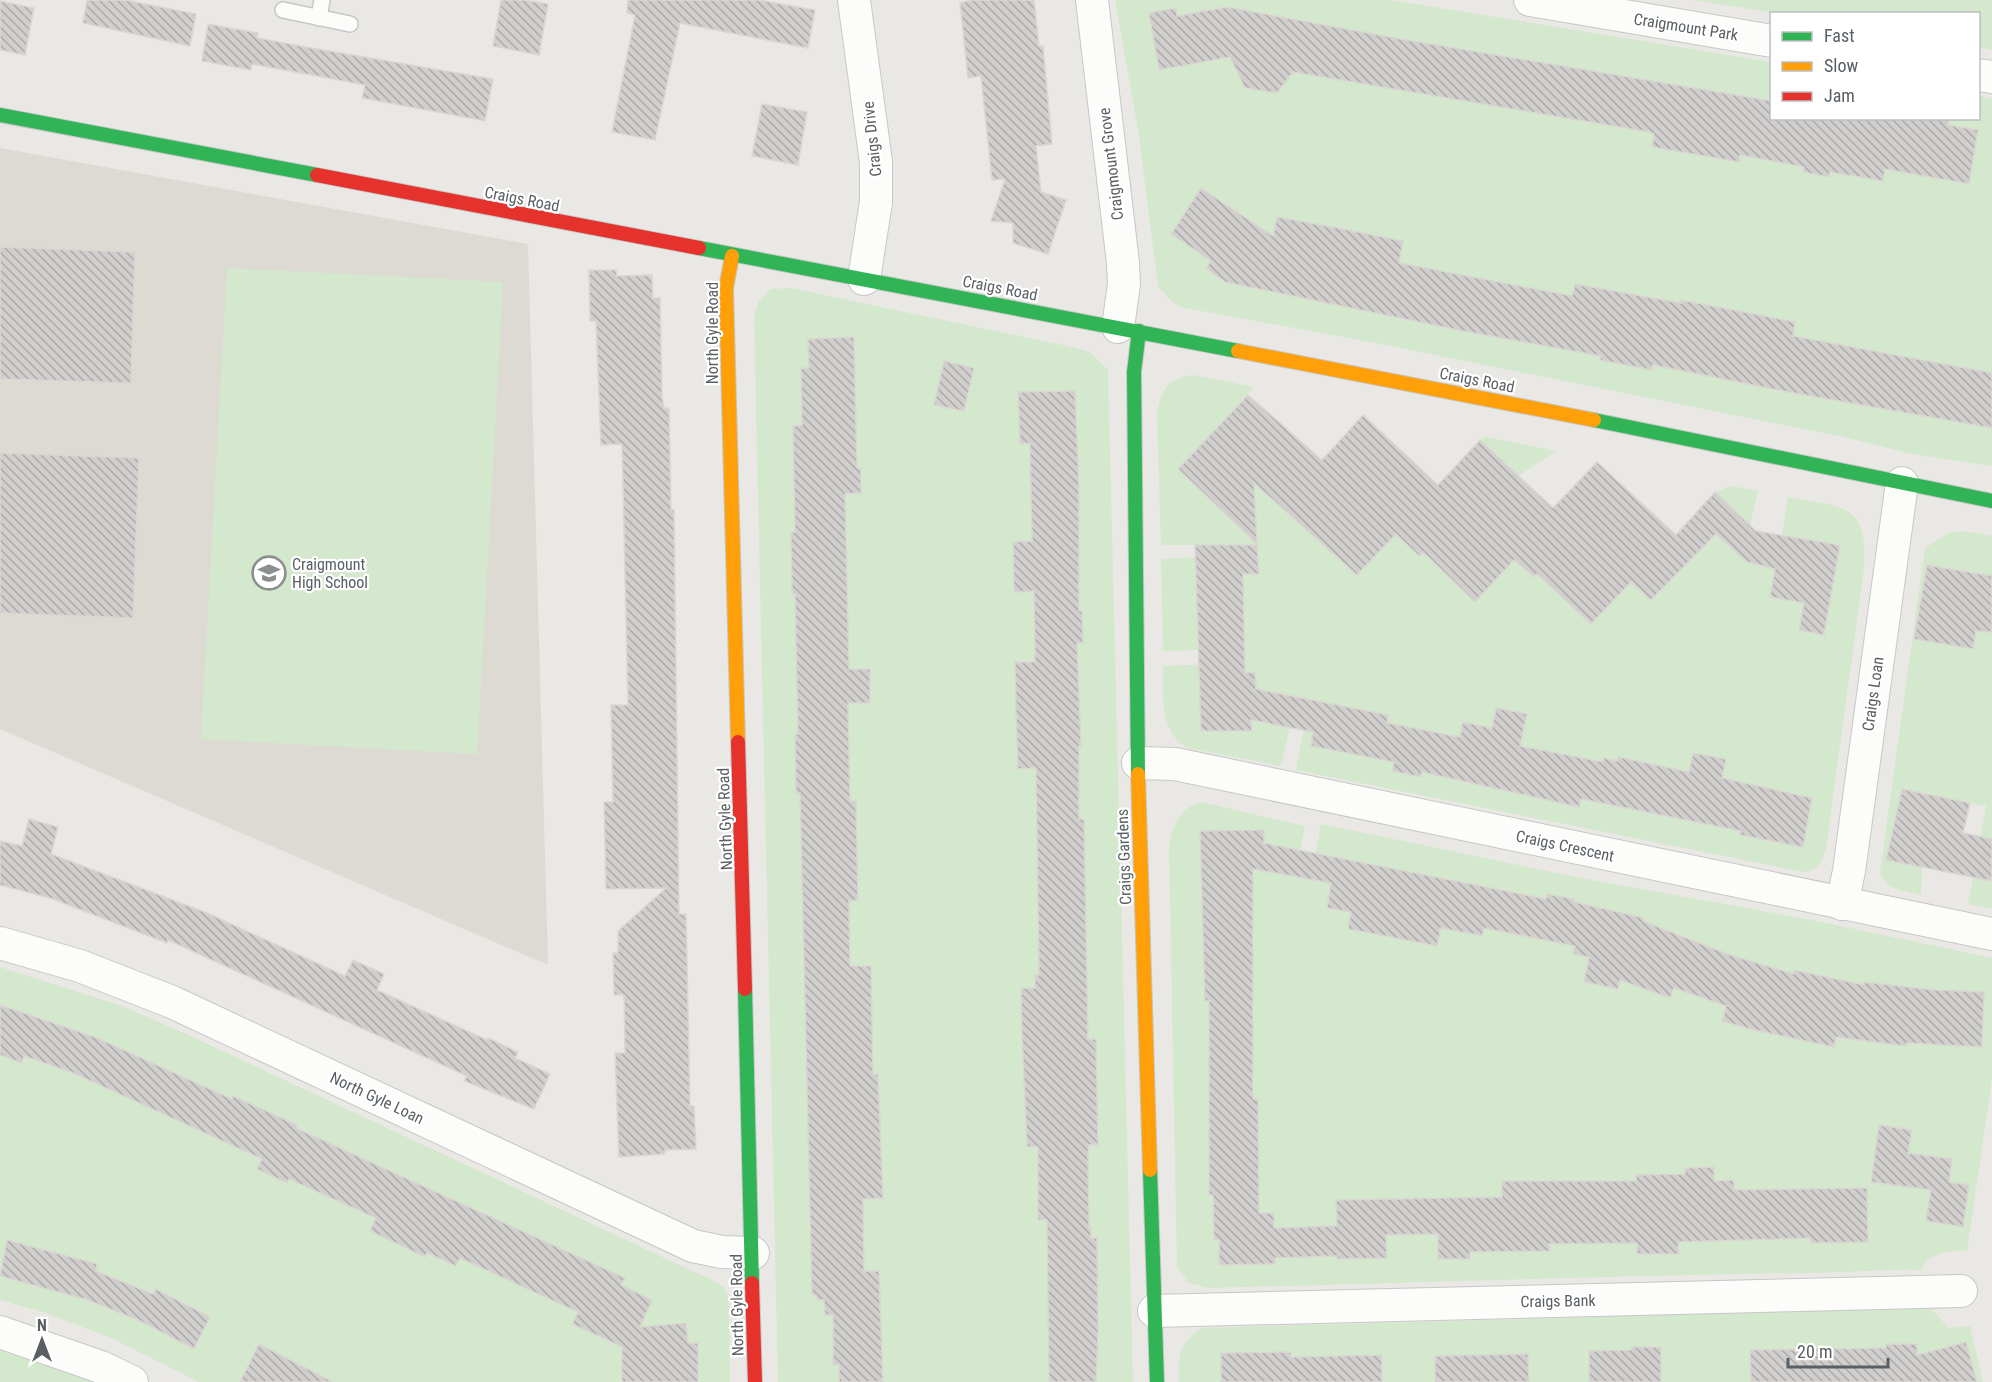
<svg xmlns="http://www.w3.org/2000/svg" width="1992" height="1382" viewBox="0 0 1992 1382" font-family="'Roboto Condensed',sans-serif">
	<defs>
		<pattern id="building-back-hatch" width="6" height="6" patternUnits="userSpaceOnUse" patternTransform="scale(1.5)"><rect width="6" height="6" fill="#d1cfcd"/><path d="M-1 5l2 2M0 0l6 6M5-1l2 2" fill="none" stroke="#adabaa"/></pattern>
	</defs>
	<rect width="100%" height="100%" fill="#eae8e4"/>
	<polygon fill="#dddad3" points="0,148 528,244 548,965 0,729"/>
	<g fill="#d3e8cd">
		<polygon points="1115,0 1391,0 1771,62 1772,118 1978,118 1979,96 1992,99 1992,466 1913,454 1839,436 1371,342 1185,308 1172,302 1158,286 1138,129"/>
		<polygon points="1694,0 1992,0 1992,50 1979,47 1978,14 1775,13"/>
		<polygon points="227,268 503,282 477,754 201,739"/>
		<polygon points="791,288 1067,346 1090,352 1108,370 1133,1382 778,1382 754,317 759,301 771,289"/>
		<path d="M1193 375 1254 387 1178 469 1199 489 1249 437 1442 523 1480 440 1486 437 1556 451 1518 476 1543 499 1522 521 1656 555 1715 492 1732 486 1758 491 1750 525 1758 533 1782 535 1788 497C1844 508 1868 502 1864 569L1826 848C1822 861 1819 870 1804 872L1296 770 1310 700 1290 727 1281 766 1187 748C1158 730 1164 696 1163 666L1244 663 1205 650 1163 651 1161 559 1195 557V545H1161L1157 414C1161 389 1167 379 1193 375Z"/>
		<path d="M1963 531 1992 536V909L1968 904 1986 806 1902 789 1887 860 1922 867 1921 895C1903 890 1886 891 1880 872L1925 548 1947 534Z"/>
		<path d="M1201 802 1305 826 1295 877 1311 879 1321 824 1581 878 1802 918 1992 958V1079L1967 1251C1950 1250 1928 1253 1921 1270 1882 1269 1843 1273 1803 1273 1605 1276 1408 1283 1210 1288L1189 1283 1177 1267 1169 847C1172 827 1179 808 1201 802Z"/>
		<polygon points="0,967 122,1006 184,1033 716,1282 724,1287 729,1299 730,1382 199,1382 111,1338 43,1312 0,1300"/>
		<path d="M1878 1309H1931L1949 1328 1970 1326 1983 1382H1179C1179 1357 1178 1342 1202 1328Z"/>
		<polygon points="0,1349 87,1378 95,1382 0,1382"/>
	</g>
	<g fill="url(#building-back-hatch)" stroke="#dad7d3" stroke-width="1.5">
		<polygon points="87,0 125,0 196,14 190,46 83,23"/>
		<polygon points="501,0 525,0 548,4 539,55 493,46"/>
		<polygon points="628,0 759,0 815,10 808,48 680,23 655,140 612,132 635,15 627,13"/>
		<polygon points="971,0 1034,0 1039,46 1043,46 1052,144 1036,146 1041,192 1066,200 1048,254 1013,243 1013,223 991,221 1005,179 992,180 981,76 968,78 960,3"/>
		<polygon points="0,1 34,8 25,55 0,50"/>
		<polygon points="1227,7 1401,39 1772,101 1772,118 1949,118 1948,125 1978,130 1969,184 1885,169 1883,181 1830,172 1829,177 1803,172 1804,167 1740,155 1739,162 1652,147 1654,134 1649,132 1293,72 1277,93 1245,88 1230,57 1159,70 1149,13 1176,8 1177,16"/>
		<polygon points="208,24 258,33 257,38 306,47 493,79 485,121 362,98 365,85 252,64 251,70 202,61"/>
		<polygon points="762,104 807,112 798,165 752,156"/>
		<polygon points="1201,188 1273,236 1277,217 1338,228 1403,241 1399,263 1572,296 1575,284 1681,303 1681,300 1795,322 1793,336 1992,373 1992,428 1788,392 1653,365 1652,370 1600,360 1600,356 1458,330 1225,282 1206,268 1211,261 1171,234"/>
		<polygon points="0,247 135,252 131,383 0,379"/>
		<polygon points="589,270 616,270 617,276 652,275 653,298 660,298 662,395 664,408 669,408 671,510 674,510 679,914 686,914 690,1106 694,1106 696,1149 665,1150 665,1154 619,1157 615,1053 625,1053 624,995 614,995 613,953 618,953 618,931 666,888 606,889 604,802 613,802 611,705 628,705 622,444 601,445 596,321 590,321"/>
		<polygon points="854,337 857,468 861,468 861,493 845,494 849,669 870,669 870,703 848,703 850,801 856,801 858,900 849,901 850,966 871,966 873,1074 878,1074 883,1198 863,1199 864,1271 879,1271 883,1382 839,1382 839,1365 833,1365 833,1315 825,1315 824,1300 816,1300 816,1295 812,1295 800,793 796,793 795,734 798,734 795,594 792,594 791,532 795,532 793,426 802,425 801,368 809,368 808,339"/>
		<polygon points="944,361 974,368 964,411 934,405"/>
		<polygon points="1075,391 1079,488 1079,611 1082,611 1083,643 1077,643 1081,746 1079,746 1079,819 1084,819 1088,1039 1096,1039 1098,1145 1089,1145 1088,1154 1089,1228 1091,1228 1091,1238 1097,1238 1098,1333 1096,1382 1049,1382 1047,1220 1038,1220 1038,1147 1027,1147 1022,1034 1021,988 1035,988 1035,975 1039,975 1036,768 1018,769 1016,713 1015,662 1035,662 1034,591 1014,592 1013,542 1032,541 1030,443 1020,444 1018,392"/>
		<polygon points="1248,395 1322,460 1363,415 1438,485 1480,440 1553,508 1597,462 1676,535 1715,492 1756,531 1840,545 1824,635 1799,630 1804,603 1770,597 1775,569 1747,562 1716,534 1651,600 1631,582 1591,624 1537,574 1534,577 1514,560 1475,602 1423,552 1419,556 1396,534 1357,575 1254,483 1257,544 1178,469"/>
		<polygon points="0,453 139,458 133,618 0,613"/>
		<polygon points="1195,545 1257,545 1259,574 1243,574 1245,673 1255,672 1256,689 1388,715 1387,723 1460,737 1463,722 1492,728 1496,708 1527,714 1520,746 1603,762 1604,758 1617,761 1618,757 1689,772 1693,753 1726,759 1722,778 1812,798 1803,847 1740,835 1741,831 1581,799 1579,807 1422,772 1421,777 1392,771 1394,762 1311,746 1313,732 1251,720 1252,731 1201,731"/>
		<polygon points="1927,565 1992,576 1992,632 1976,631 1973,649 1914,639"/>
		<polygon points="1902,789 1970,803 1963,833 1992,839 1992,881 1886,860"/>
		<polygon points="29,819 58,827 51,854 207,913 345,976 353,960 384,974 377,990 487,1040 488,1038 518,1052 515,1058 550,1074 534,1109 464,1081 467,1076 168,940 167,943 50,898 0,885 0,841 22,846"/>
		<polygon points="1264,830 1264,843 1546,899 1547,894 1574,899 1574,902 1644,918 1643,921 1730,955 1794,974 1794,970 1864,985 1865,982 1934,990 1984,992 1982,1047 1907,1043 1906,1046 1836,1037 1834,1047 1750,1029 1722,1021 1726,1006 1674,988 1670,998 1620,980 1618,989 1584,982 1589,957 1573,954 1575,946 1484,928 1482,936 1441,928 1437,946 1348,929 1351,912 1327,908 1331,883 1253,869 1253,1099 1258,1099 1259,1213 1274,1213 1274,1228 1337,1226 1336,1200 1502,1197 1502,1181 1636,1181 1636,1175 1685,1174 1685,1168 1714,1167 1714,1181 1734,1180 1734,1190 1867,1188 1868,1242 1811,1243 1810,1238 1678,1242 1679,1254 1637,1254 1637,1243 1549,1244 1550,1251 1470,1252 1470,1259 1438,1259 1438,1234 1386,1235 1387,1258 1337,1259 1337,1256 1275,1258 1275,1264 1219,1265 1219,1240 1214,1240 1213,1195 1209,1195 1209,1001 1205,1001 1200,831"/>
		<polygon points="0,1005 95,1037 232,1099 233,1096 297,1125 296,1128 625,1278 621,1285 652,1300 640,1327 686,1323 688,1343 698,1343 698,1382 622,1382 622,1347 572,1324 578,1312 460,1258 456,1266 427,1253 425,1257 370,1231 376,1218 289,1179 287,1183 257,1169 262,1159 73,1073 24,1056 22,1063 0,1055"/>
		<polygon points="1879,1125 1912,1130 1908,1153 1952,1159 1949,1182 1969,1185 1963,1227 1926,1221 1931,1190 1871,1182"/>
		<polygon points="7,1240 97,1264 96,1271 153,1294 156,1289 210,1317 194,1349 140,1321 88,1300 0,1276"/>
		<polygon points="1966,1342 1977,1382 1751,1382 1750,1350 1886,1348 1886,1344 1917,1344 1917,1355"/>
		<polygon points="259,1344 333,1382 240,1382"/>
		<polygon points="1632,1347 1661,1347 1661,1382 1589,1382 1589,1351 1632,1350"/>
		<polygon points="1291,1352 1291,1357 1382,1355 1382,1382 1221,1382 1221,1353"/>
		<polygon points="1528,1354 1529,1382 1435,1382 1435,1356"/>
	</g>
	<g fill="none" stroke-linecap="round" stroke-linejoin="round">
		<defs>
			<g id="lane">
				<polyline points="283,10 350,24"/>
				<polyline points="319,18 322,0"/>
			</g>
			<g id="street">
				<polyline points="854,0 876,162 876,202 864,279"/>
				<polyline points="1092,0 1123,263 1124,284 1118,327"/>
				<polyline points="1530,0 1772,41"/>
				<polyline points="1978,75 1992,77"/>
				<polyline points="1138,763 1175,764 1992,934"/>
				<polyline points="1842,904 1849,871 1902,483"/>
				<polyline points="0,943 80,966 172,1002 693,1246 722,1252 753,1253"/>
				<polyline points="1154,1311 1961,1291"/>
				<polyline points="0,1332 101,1367 132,1382"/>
			</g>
			<g id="fast">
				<polyline points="0,115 317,175"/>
				<polyline points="699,248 1238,351"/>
				<polyline points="1594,420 1992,501"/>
				<polyline points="1138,774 1134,372 1139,331"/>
				<polyline points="745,989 752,1283"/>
				<polyline points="1150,1170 1157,1382"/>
			</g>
			<g id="slow">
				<polyline points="732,256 726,288 738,742"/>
				<polyline points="1238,351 1594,420"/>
				<polyline points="1138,774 1150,1170"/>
			</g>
			<g id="jam">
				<polyline points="317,175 699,248"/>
				<polyline points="738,742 745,989"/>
				<polyline points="752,1283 755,1382"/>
			</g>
		</defs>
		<use href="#lane" stroke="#c7c7c7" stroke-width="18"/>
		<use href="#street" stroke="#c7c7c7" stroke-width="34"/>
		<use href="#fast" stroke="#c6c7c6" stroke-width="16"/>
		<use href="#slow" stroke="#c6c7c6" stroke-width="16"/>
		<use href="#jam" stroke="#c6c7c6" stroke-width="16"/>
		<use href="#lane" stroke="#fcfcfb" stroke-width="15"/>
		<use href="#street" stroke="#fcfcfb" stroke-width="32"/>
		<use href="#fast" stroke="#30b455" stroke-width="14"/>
		<use href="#slow" stroke="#ff9f0a" stroke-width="14"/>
		<use href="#jam" stroke="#e5322d" stroke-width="14"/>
	</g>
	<defs>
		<symbol id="school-ring" viewBox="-11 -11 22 22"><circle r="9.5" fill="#fff" stroke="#8c8f90" stroke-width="1.5"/><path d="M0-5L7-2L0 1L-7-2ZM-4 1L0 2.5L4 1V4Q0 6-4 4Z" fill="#8c8f90"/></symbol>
	</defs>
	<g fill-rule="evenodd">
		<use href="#school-ring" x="250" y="554" width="38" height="38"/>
	</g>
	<g text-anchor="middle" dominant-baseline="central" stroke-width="4.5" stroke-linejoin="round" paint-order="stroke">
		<g font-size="16" fill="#595f63" stroke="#fff">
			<text transform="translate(1686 27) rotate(9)">Craigmount Park</text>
			<text transform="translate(872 139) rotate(-96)">Craigs Drive</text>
			<text transform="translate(1111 164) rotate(-97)">Craigmount Grove</text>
			<text transform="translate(522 199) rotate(11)">Craigs Road</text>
			<text transform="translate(1000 288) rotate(11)">Craigs Road</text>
			<text transform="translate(712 333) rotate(-90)">North Gyle Road</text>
			<text transform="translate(1477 380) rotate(11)">Craigs Road</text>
			<text transform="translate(1873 694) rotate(-82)">Craigs Loan</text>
			<text transform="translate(725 819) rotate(-92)">North Gyle Road</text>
			<text transform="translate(1565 846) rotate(12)">Craigs Crescent</text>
			<text transform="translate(1124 857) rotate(-92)">Craigs Gardens</text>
			<text transform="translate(377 1098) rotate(25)">North Gyle Loan</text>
			<text transform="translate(1558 1301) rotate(-1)">Craigs Bank</text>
			<text transform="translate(737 1305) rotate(-91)">North Gyle Road</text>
		</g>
		<g font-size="16" fill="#595f63" stroke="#fff" text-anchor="start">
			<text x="292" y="564">Craigmount<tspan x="292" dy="18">High School</tspan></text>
		</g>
	</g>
	<rect x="1770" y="12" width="210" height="108" fill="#ffffff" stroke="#bdbfc1" stroke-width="1.5"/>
	<rect x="1782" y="32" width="30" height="9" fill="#30b455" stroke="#bdbfc1" stroke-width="1.5"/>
	<text x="1824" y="42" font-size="18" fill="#595f63">Fast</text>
	<rect x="1782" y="62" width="30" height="9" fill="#ff9f0a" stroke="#bdbfc1" stroke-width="1.5"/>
	<text x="1824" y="72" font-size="18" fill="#595f63">Slow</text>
	<rect x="1782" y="92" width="30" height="9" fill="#e5322d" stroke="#bdbfc1" stroke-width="1.5"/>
	<text x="1824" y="102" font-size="18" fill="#595f63">Jam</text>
	<g transform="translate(42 1340)" stroke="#ffffff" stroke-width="4.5" paint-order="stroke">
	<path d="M0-4.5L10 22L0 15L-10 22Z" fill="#595f63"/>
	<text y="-9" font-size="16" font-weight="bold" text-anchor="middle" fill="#595f63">N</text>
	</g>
	<path d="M1788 1358v9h100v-9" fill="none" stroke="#595f63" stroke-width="3"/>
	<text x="1797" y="1358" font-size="18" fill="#595f63" stroke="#ffffff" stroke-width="4.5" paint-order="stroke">20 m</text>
</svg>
